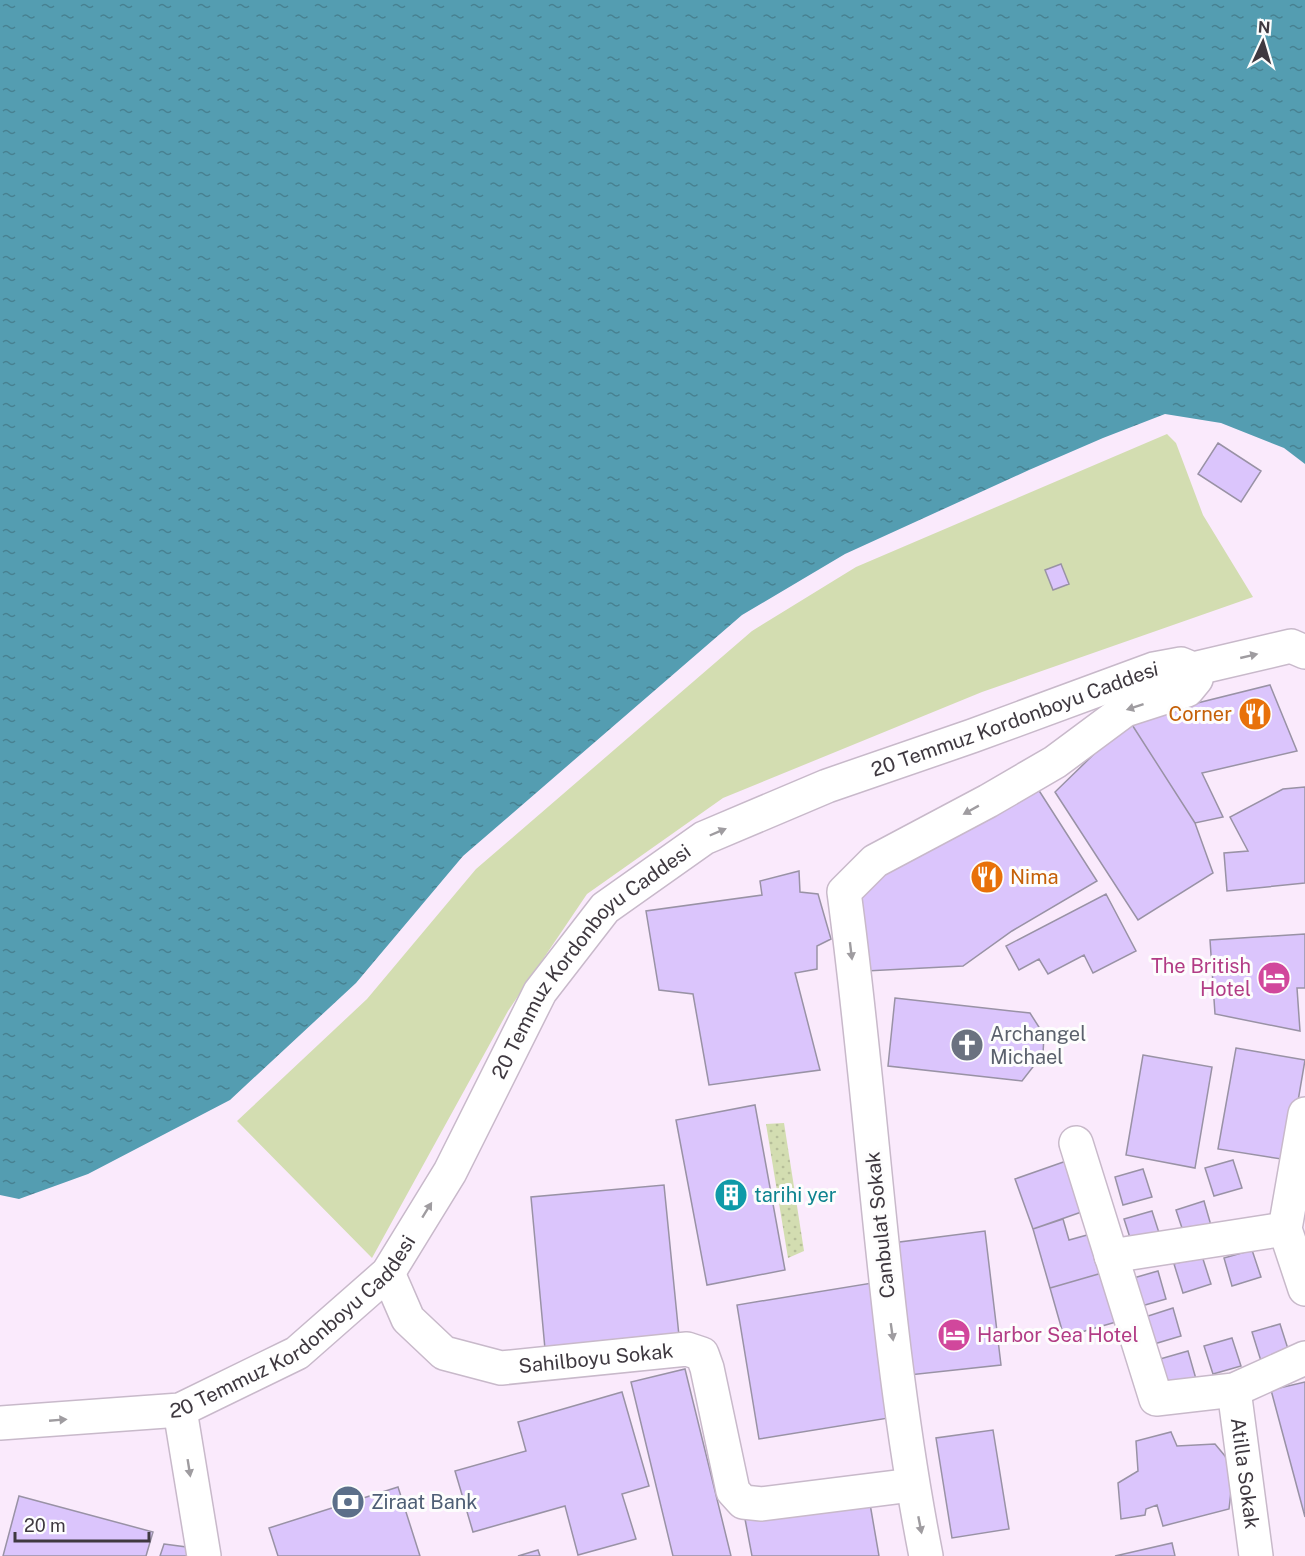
<svg xmlns="http://www.w3.org/2000/svg" width="1305" height="1556" font-family="'Public Sans',sans-serif">
  <style>
    .grass { fill: url(#grass-dots) }
    .park { fill: #d3ddb1 }
    .water { fill: url(#water-ripples) }
    .building { fill: #dbc5fc; stroke: #9992a5; stroke-width: 1.5 }
    .lines { fill: none; stroke-linecap: round; stroke-linejoin: round }
    .minor-casing { stroke: #c8b9ca; stroke-width: 36 }
    .minor { stroke: #fff; stroke-width: 33 }
    .oneway { fill: #9f9ca0 }
    .labels { text-anchor: middle; dominant-baseline: central; stroke-width: 6; stroke-linejoin: round; paint-order: stroke }
    .food-label { font-size: 20px; fill: #c56008; stroke: #fdfdfd; text-anchor: end }
    .street-label { font-size: 20px; fill: #3f3940; stroke: #fdfdfd }
    .hotel-label { font-size: 20px; fill: #b23c85; stroke: #fdfdfd; text-anchor: end }
    .worship-label { font-size: 20px; fill: #5b616d; stroke: #fdfdfd; text-anchor: start }
    .culture-label { font-size: 20px; fill: #0d838f; stroke: #fdfdfd; text-anchor: start }
    .service-label { font-size: 20px; fill: #4e5e75; stroke: #fdfdfd; text-anchor: start }
  </style>
  <defs>
    <pattern id="grass-dots" width="8" height="8" patternUnits="userSpaceOnUse" patternTransform="scale(1.5)"><rect width="8" height="8" fill="#d3ddb1"/><path d="M2 2h.1M6 6h.1" fill="none" stroke="#b6be99" stroke-width="1.8" stroke-linecap="round"/></pattern>
    <pattern id="water-ripples" width="26" height="14" patternUnits="userSpaceOnUse" patternTransform="scale(1.5)"><rect width="26" height="14" fill="#549db1"/><path d="M2 4q2-2 4 0t4 0M15 11q2-2 4 0t4 0" fill="none" stroke="#478191"/></pattern>
  </defs>
  <rect width="100%" height="100%" fill="#faeafc"/>
  <!-- grass -->
  <path class="grass" d="M784,1123L804,1251L788,1258L766,1124Z"/>
  <!-- park -->
  <path class="park" d="M1167,434L1176,443L1203,515L1253,597L982,692L723,798L587,894L508,1011L372,1258L237,1121L367,999L476,869L752,631L856,567Z"/>
  <!-- water -->
  <path class="water" d="M0,0H1305V464L1284,448L1221,423L1165,414L1103,438L1029,470L845,554L742,615L463,856L356,983L230,1100L88,1174L19,1199L0,1195Z"/>
  <!-- building -->
  <path class="building" d="M1218,443L1261,471L1241,502L1198,474Z
    M1061,564L1069,584L1053,590L1045,570Z
    M1270,685L1297,751L1202,773L1223,817L1195,823L1129,720Z
    M1129,720L1195,823L1213,873L1138,920L1055,792Z
    M1305,787V883L1227,891L1224,853L1248,851L1230,817L1283,789Z
    M1038,789L1097,881L1012,931L963,966L866,971L858,898L885,872Z
    M799,871L800,892L818,894L831,939L817,946V969L795,973L820,1070L709,1085L693,994L659,990L646,911L762,895L760,881Z
    M1106,894L1136,951L1093,973L1084,955L1048,974L1039,959L1019,970L1006,946Z
    M1305,934V988H1297L1300,1031L1215,1014L1210,940Z
    M895,998L1030,1013L1044,1035L1043,1054L1022,1081L888,1066Z
    M1236,1048L1305,1060L1288,1160L1218,1149Z
    M1143,1055L1212,1067L1195,1168L1126,1155Z
    M755,1105L785,1270L707,1285L676,1120Z
    M1072,1159L1090,1209L1033,1229L1015,1179Z
    M1233,1160L1242,1188L1214,1196L1205,1168Z
    M1143,1169L1152,1197L1123,1205L1115,1177Z
    M664,1185L679,1336L545,1349L531,1197Z
    M1204,1201L1212,1229L1185,1237L1176,1210Z
    M1152,1211L1161,1239L1133,1247L1124,1219Z
    M1063,1219L1069,1240L1098,1232L1109,1271L1050,1288L1033,1229Z
    M985,1231L1001,1365L909,1375L892,1243Z
    M1252,1250L1261,1277L1232,1286L1224,1258Z
    M1202,1256L1211,1284L1183,1293L1174,1264Z
    M1109,1271L1123,1320L1064,1337L1050,1288Z
    M1158,1271L1166,1299L1138,1307L1130,1279Z
    M872,1283L895,1417L759,1439L737,1305Z
    M1173,1308L1181,1336L1154,1344L1145,1317Z
    M1280,1324L1289,1352L1261,1361L1252,1332Z
    M1232,1338L1241,1366L1213,1374L1204,1346Z
    M1188,1351L1196,1379L1168,1387L1160,1359Z
    M685,1369L731,1556H673L631,1382Z
    M1305,1382V1517L1271,1390Z
    M622,1392L649,1486L622,1494L636,1539L578,1555L565,1506L473,1532L455,1471L526,1451L518,1422Z
    M993,1430L1009,1529L952,1538L936,1438Z
    M1171,1432L1177,1446L1215,1444L1225,1456L1233,1474L1229,1509L1163,1526L1157,1505L1146,1509L1145,1515L1121,1519L1118,1483L1138,1471L1136,1441Z
    M398,1487L420,1556H278L269,1528Z
    M19,1496L153,1532L146,1556H3Z
    M869,1498L879,1556H752L745,1519Z
    M1172,1543L1175,1556H1115Z
    M164,1544L194,1548L195,1556H160Z
    M538,1550L540,1556H518Z"/>
  <g class="lines">
    <defs>
      <g id="minor">
        <path d="M1305,1114L1285,1229L1305,1289"/>
        <path d="M1076,1143L1156,1399L1234,1390L1305,1358"/>
        <path d="M1111,1256L1285,1229"/>
        <path id="s1" d="M388,1273L408,1319L444,1353L501,1368L687,1349L702,1354L707,1368L733,1491L743,1502L762,1504L912,1485"/>
        <path id="s2" d="M1234,1390L1256,1556"/>
        <path d="M180,1410L204,1556"/>
        <path id="s3" d="M0,1423L180,1410L297,1353L388,1273L450,1172L540,992L605,908L704,838L827,786L972,736L1154,669L1181,664L1193,669L1291,646L1305,652"/>
        <path d="M926,1556C883,1337 874,1113 844,892L875,861L988,801L1055,762L1125,710L1187,690L1196,679L1193,669"/>
      </g>
    </defs>
    <!-- minor casing -->
    <use href="#minor" class="minor-casing"/>
    <!-- minor -->
    <use href="#minor" class="minor"/>
  </g>
  <!-- one-way arrows -->
  <defs><path id="oneway-solid" d="M-6-.8H1V-3.2L6.5 0L1 3.2V.8H-6Z" transform="scale(1.5)"/></defs>
  <g class="oneway">
    <use href="#oneway-solid" transform="translate(1249 656) rotate(-13)"/>
    <use href="#oneway-solid" transform="translate(1135 707) rotate(162)"/>
    <use href="#oneway-solid" transform="translate(971 810) rotate(151)"/>
    <use href="#oneway-solid" transform="translate(718 832) rotate(-23)"/>
    <use href="#oneway-solid" transform="translate(851 951) rotate(83)"/>
    <use href="#oneway-solid" transform="translate(427 1210) rotate(-58)"/>
    <use href="#oneway-solid" transform="translate(892 1332) rotate(82)"/>
    <use href="#oneway-solid" transform="translate(58 1420) rotate(-5)"/>
    <use href="#oneway-solid" transform="translate(189 1468) rotate(81)"/>
    <use href="#oneway-solid" transform="translate(920 1525) rotate(79)"/>
  </g>
  <!-- icons -->
  <defs>
    <symbol id="restaurant-disc" viewBox="-11 -11 22 22"><circle r="9.5" fill="#e8710a" stroke="#fdfdfd"/><path d="M-5-6h1v4h1v-4h1v4h1v-4h1v5L-1.5 .5V6h-2V.5L-5-1ZM5-6V6H3V1.5H1.5Q1.5-4 5-6Z" fill="#fff"/></symbol>
    <symbol id="hotel-disc" viewBox="-11 -11 22 22"><circle r="9.5" fill="#d1479c" stroke="#fdfdfd"/><path d="M-6-4.5h1.5V1H6V5H4.5V3h-9V5H-6ZM-4 0a1.8 1.8 0 1 1 3.6 0ZM.5 0V-2.5h3Q6-2.5 6 0Z" fill="#fff"/></symbol>
    <symbol id="church-disc" viewBox="-11 -11 22 22"><circle r="9.5" fill="#6b7280" stroke="#fdfdfd"/><path d="M-1.2-6h2.4v3.5h3.3v2.4h-3.3V6h-2.4V-.1h-3.3v-2.4h3.3Z" fill="#fff"/></symbol>
    <symbol id="building-disc" viewBox="-11 -11 22 22"><circle r="9.5" fill="#0f9aa8" stroke="#fdfdfd"/><path d="M-4-6H4V6H1V3H-1V6H-4ZM-2.5-4.3h1.7v1.8h-1.7ZM.8-4.3h1.7v1.8H.8ZM-2.5-1h1.7V.8h-1.7ZM.8-1h1.7V.8H.8Z" fill="#fff"/></symbol>
    <symbol id="bank-disc" viewBox="-11 -11 22 22"><circle r="9.5" fill="#5c6f8a" stroke="#fdfdfd"/><path d="M-6-4H6V4H-6ZM0-2.3a2.3 2.3 0 1 0 0 4.6a2.3 2.3 0 1 0 0-4.6Z" fill="#fff"/></symbol>
  </defs>
  <g fill-rule="evenodd">
    <use href="#restaurant-disc" x="1236" y="695" width="38" height="38"/>
    <use href="#restaurant-disc" x="968" y="858" width="38" height="38"/>
    <use href="#hotel-disc" x="1255" y="959" width="38" height="38"/>
    <use href="#church-disc" x="948" y="1026" width="38" height="38"/>
    <use href="#building-disc" x="712" y="1176" width="38" height="38"/>
    <use href="#hotel-disc" x="935" y="1316" width="38" height="38"/>
    <use href="#bank-disc" x="329" y="1483" width="38" height="38"/>
  </g>
  <g class="labels">
    <!-- food labels -->
    <g class="food-label">
      <text x="1232" y="714">Corner</text>
      <text x="1010" y="877" text-anchor="start">Nima</text>
    </g>
    <!-- street labels -->
    <g class="street-label">
      <text stroke="none"><textPath href="#s3" startOffset="1312">20 Temmuz Kordonboyu Caddesi</textPath></text>
      <text stroke="none"><textPath href="#s3" startOffset="808">20 Temmuz Kordonboyu Caddesi</textPath></text>
      <text transform="translate(880 1225) rotate(-96)">Canbulat Sokak</text>
      <text stroke="none"><textPath href="#s3" startOffset="322">20 Temmuz Kordonboyu Caddesi</textPath></text>
      <text stroke="none"><textPath href="#s1" startOffset="254">Sahilboyu Sokak</textPath></text>
      <text stroke="none"><textPath href="#s2" startOffset="84">Atilla Sokak</textPath></text>
    </g>
    <!-- hotel labels -->
    <g class="hotel-label">
      <text x="1251" y="966">The British<tspan x="1251" dy="23">Hotel</tspan></text>
      <text x="977" y="1335" text-anchor="start">Harbor Sea Hotel</text>
    </g>
    <!-- worship labels -->
    <g class="worship-label">
      <text x="990" y="1034">Archangel<tspan x="990" dy="23">Michael</tspan></text>
    </g>
    <!-- culture labels -->
    <g class="culture-label">
      <text x="754" y="1195">tarihi yer</text>
    </g>
    <!-- service labels -->
    <g class="service-label">
      <text x="371" y="1502">Ziraat Bank</text>
    </g>
  </g>
  <!-- north arrow -->
  <g transform="translate(1263 42) rotate(4)" stroke="#fdfdfd" stroke-width="4.5" paint-order="stroke">
  <path d="M0-4.5L10 22L0 15L-10 22Z" fill="#3f3940"/>
  <text y="-9" font-size="16" font-weight="bold" text-anchor="middle" fill="#3f3940">N</text>
  </g>
  <!-- scale -->
  <path d="M15 1532v9h134v-9" fill="none" stroke="#3f3940" stroke-width="3"/>
  <text x="24" y="1532" font-size="18" fill="#3f3940" stroke="#fdfdfd" stroke-width="4.5" paint-order="stroke">20 m</text>
</svg>
